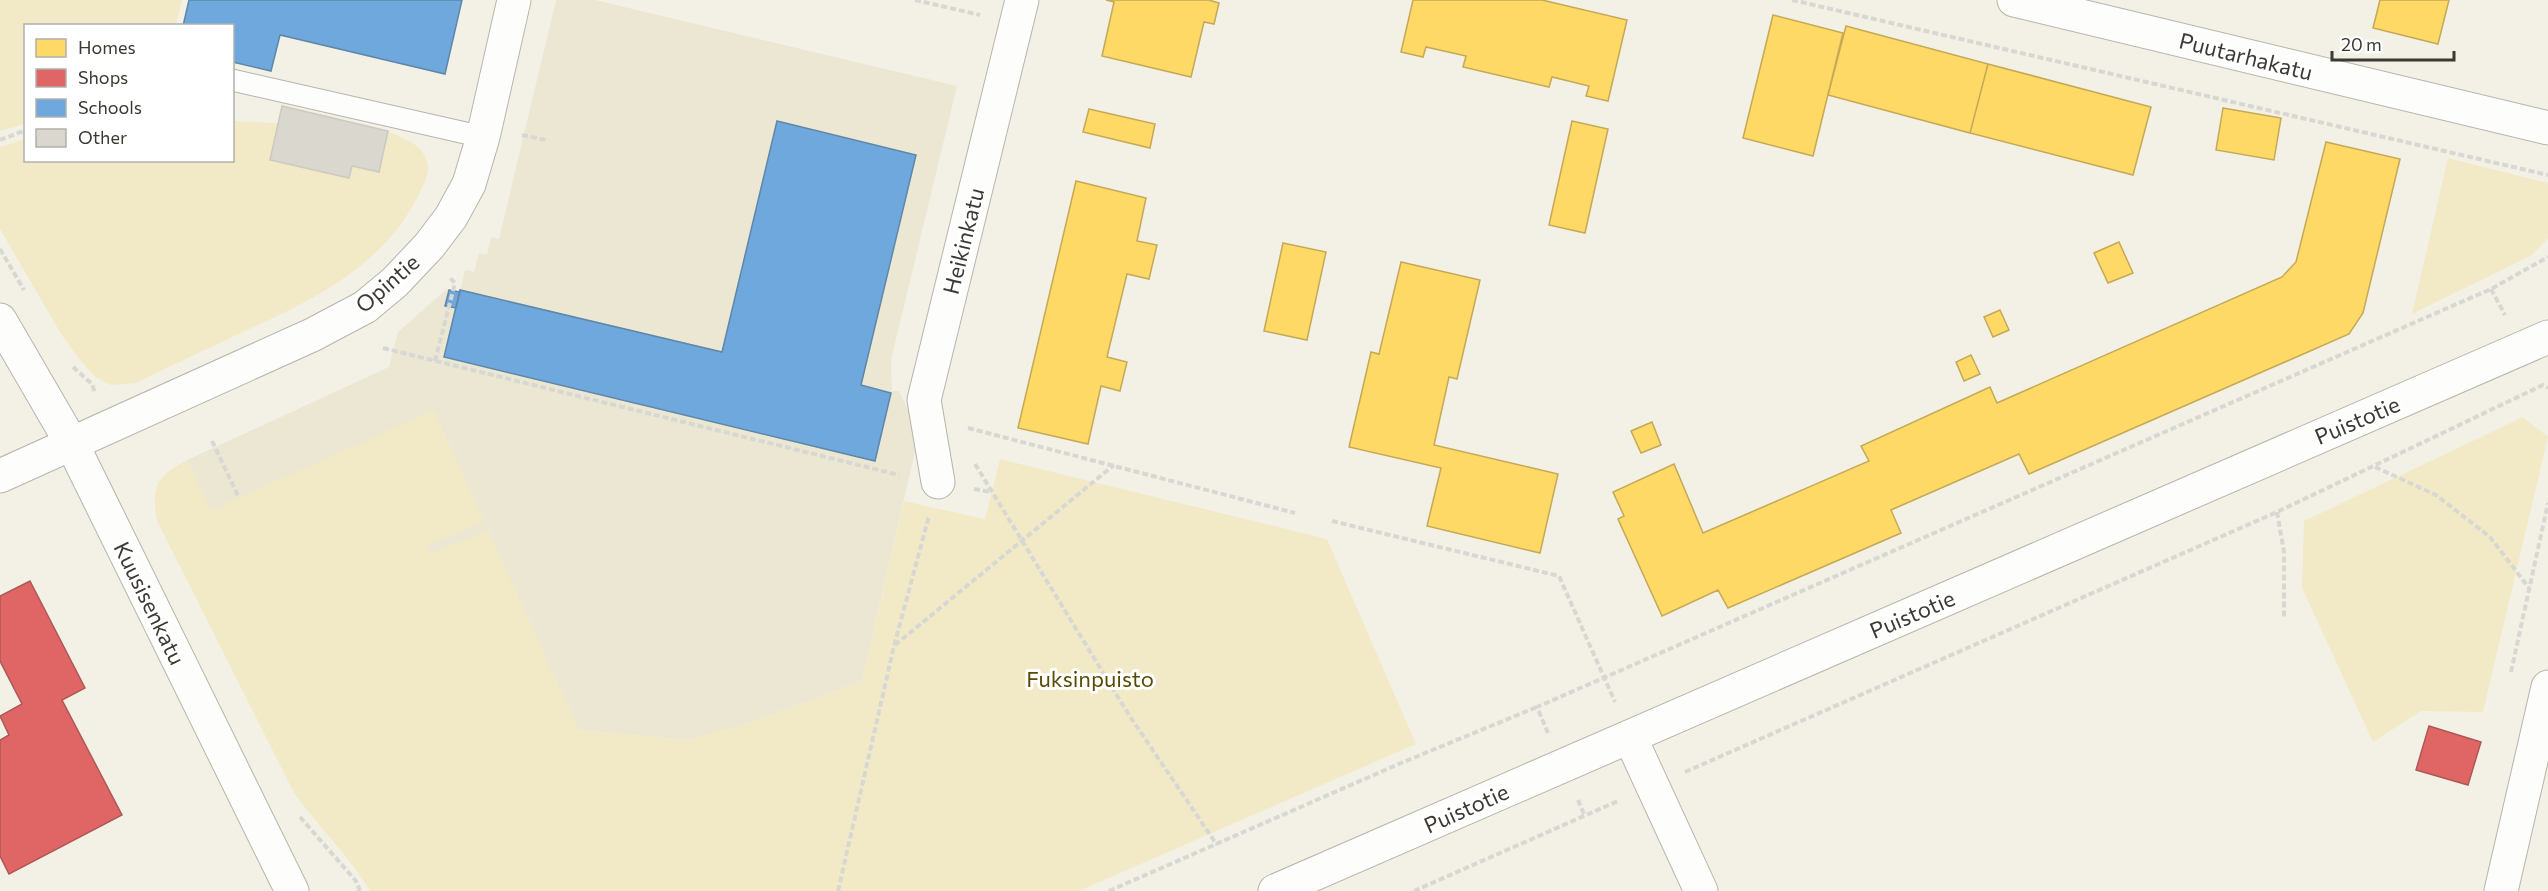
<svg xmlns="http://www.w3.org/2000/svg" width="2548" height="891" font-family="Commissioner,sans-serif">
  <style>
    .built { fill: #ebe7d3 }
    .green { fill: #f2eac7 }
    .homes { fill: #ffd966; stroke: #c4a956; stroke-width: 1.5 }
    .shops { fill: #e06666; stroke: #ae5856; stroke-width: 1.5 }
    .schools { fill: #6fa8dc; stroke: #5f87a9; stroke-width: 1.5 }
    .building { fill: #d9d7ce; stroke: #cbc9c1; stroke-width: 1.5 }
    .lines { fill: none; stroke-linecap: round; stroke-linejoin: round }
    .lane-casing { stroke: #b6b4ac; stroke-width: 23 }
    .street-casing { stroke: #b6b4ac; stroke-width: 35 }
    .secondary-casing { stroke: #b6b4ac; stroke-width: 35 }
    .path { stroke: #d7d7d3; stroke-width: 4; stroke-dasharray: 6 3; stroke-linecap: butt }
    .lane { stroke: #fdfdfb; stroke-width: 21 }
    .street { stroke: #fdfdfb; stroke-width: 33 }
    .secondary { stroke: #fdfdfb; stroke-width: 33 }
    .labels { text-anchor: middle; dominant-baseline: central; stroke-width: 6; stroke-linejoin: round; paint-order: stroke }
    .street-label { font-size: 22px; fill: #3b3932; stroke: #fff }
    .park-label { font-size: 22px; fill: #584b03; stroke: #fff }
  </style>
  <rect width="100%" height="100%" fill="#f3f1e6"/>
  <!-- built -->
  <path class="built" d="M556,0H595L957,86L891,360L892,391H899L919,434L862,681L747,724L686,740L579,730L362,846L187,460L389,367L398,332L447,289L460,292L465,270L474,272L479,253L487,255L491,237L499,239Z"/>
  <!-- green -->
  <path class="green" d="M0,0H182L176,25L26,26L25,124L0,131Z
    M233,121L278,123L270,160L349,178L352,166L379,172L388,131C397,136 413,141 420,149C435,166 426,181 417,198C381,268 311,301 243,332C207,349 171,366 136,383L111,385L95,377L79,359L61,334L0,229V147L25,139L26,160H232Z
    M2448,158L2548,183V238L2532,255L2412,314Z
    M434,410L484,521L428,546L431,554L488,530L579,730L686,740L747,724L862,681L904,501L985,519L1000,459L1327,539L1416,744L1079,891H370C349,856 318,826 294,793L157,521C151,486 156,477 187,460L211,510Z
    M2523,417L2548,437L2483,712L2421,711L2373,742L2302,588L2304,521Z"/>
  <!-- homes -->
  <path class="homes" d="M1106,0H1209L1219,3L1214,24L1204,22L1191,77L1102,56L1114,2Z
    M1413,0H1542L1627,20L1608,101L1586,96L1589,86L1552,77L1549,87L1463,67L1466,56L1426,47L1423,57L1401,52Z
    M2380,0H2449L2438,44L2373,28Z
    M1773,15L1843,33L1813,156L1743,138Z
    M1846,26L1988,64L1970,133L1828,95Z
    M1988,64L2151,107L2133,175L1970,133Z
    M2223,108L2281,118L2274,160L2216,150Z
    M1089,109L1155,124L1150,148L1083,132Z
    M1572,121L1608,129L1585,233L1549,225Z
    M2326,142L2400,159L2363,313L2349,334L2029,474L2019,454L1891,510L1901,533L1728,608L1718,590L1662,616L1618,519L1624,516L1613,492L1674,464L1703,533L1869,461L1861,446L1990,387L1997,403L2282,277L2296,262Z
    M1076,181L1146,198L1137,241L1157,245L1149,279L1127,274L1107,357L1127,362L1120,391L1101,386L1088,444L1018,428Z
    M2119,242L2133,273L2108,283L2094,253Z
    M1283,243L1326,252L1307,340L1264,331Z
    M1401,262L1480,280L1457,379L1449,377L1434,445L1558,474L1540,553L1427,526L1441,468L1349,447L1371,352L1379,354Z
    M2000,310L2009,330L1993,337L1984,317Z
    M1971,355L1980,374L1964,381L1956,362Z
    M1652,422L1661,445L1641,453L1631,431Z"/>
  <!-- shops -->
  <path class="shops" d="M30,581L85,688L62,700L122,815L9,874L0,856V740L9,735L0,716L22,704L0,661V596Z
    M2429,726L2481,742L2468,785L2416,770Z"/>
  <!-- schools -->
  <path class="schools" d="M189,0H462L445,74L280,35L271,71L232,62V26H183Z
    M777,121L916,155L861,385L891,393L875,461L444,357L460,290L722,352Z
    M449,290L460,292L456,308L445,306Z"/>
  <!-- building -->
  <path class="building" d="M282,106L388,131L379,172L352,166L349,178L270,160Z"/>
  <g class="lines">
    <defs>
      <path id="lane" d="M232,80L483,137"/>
      <path id="street" d="M2014,0L2548,128
        M0,476L312,335L365,307L395,282L429,246L451,217L469,184L483,137L514,0
        M938,482L924,400L1022,0
        M1630,737L1701,891"/>
      <path id="secondary" d="M0,320L72,444L292,891
        M1275,891L2548,337
        M2501,891L2548,687"/>
    </defs>
    <!-- lane casing -->
    <use href="#lane" class="lane-casing"/>
    <!-- street casing -->
    <use href="#street" class="street-casing"/>
    <!-- secondary casing -->
    <use href="#secondary" class="secondary-casing"/>
    <!-- path -->
    <path class="path" d="M915,0L980,15
      M1792,0L2548,175
      M522,135L546,140
      M0,140L26,130
      M0,249L24,290
      M2491,289L2505,315
      M383,348L899,475
      M435,361L455,283L450,278
      M73,367L92,384L95,393
      M968,428L1295,513
      M212,441L239,498
      M975,464L1129,715L1217,845
      M2375,467L2436,495L2490,537L2529,588
      M974,489L991,492
      M2277,512L2284,552V619
      M1332,521L1559,576L1615,702
      M895,645L1114,465
      M2511,672L2548,503
      M1548,733L1537,707L2491,289L2548,257
      M1685,772L2277,512L2543,385L2548,388
      M1578,800L1584,814
      M300,817L356,881L360,891
      M838,891L894,646L929,516
      M1109,891L1401,763L1537,707
      M1414,891L1618,801"/>
    <!-- lane -->
    <use href="#lane" class="lane"/>
    <!-- street -->
    <use href="#street" class="street"/>
    <!-- secondary -->
    <use href="#secondary" class="secondary"/>
  </g>
  <g class="labels">
    <!-- street labels -->
    <g class="street-label">
      <text transform="translate(2246 56) rotate(14)">Puutarhakatu</text>
      <text transform="translate(963 241) rotate(-76)">Heikinkatu</text>
      <text transform="translate(387 283) rotate(-41)">Opintie</text>
      <text transform="translate(2357 420) rotate(-23)">Puistotie</text>
      <text transform="translate(150 603) rotate(64)">Kuusisenkatu</text>
      <text transform="translate(1912 614) rotate(-23)">Puistotie</text>
      <text transform="translate(1466 808) rotate(-24)">Puistotie</text>
    </g>
    <!-- park labels -->
    <g class="park-label">
      <text x="1090" y="678">Fuksinpuisto</text>
    </g>
  </g>
  <!-- legend -->
  <rect x="24" y="24" width="210" height="138" fill="#ffffff" stroke="#b1b0ad" stroke-width="1.5"/>
  <rect x="36" y="39" width="30" height="18" fill="#ffd966" stroke="#b1b0ad" stroke-width="1.5"/>
  <text x="78" y="54" font-size="18" fill="#3b3932">Homes</text>
  <rect x="36" y="69" width="30" height="18" fill="#e06666" stroke="#b1b0ad" stroke-width="1.5"/>
  <text x="78" y="84" font-size="18" fill="#3b3932">Shops</text>
  <rect x="36" y="99" width="30" height="18" fill="#6fa8dc" stroke="#b1b0ad" stroke-width="1.5"/>
  <text x="78" y="114" font-size="18" fill="#3b3932">Schools</text>
  <rect x="36" y="129" width="30" height="18" fill="#d9d7ce" stroke="#b1b0ad" stroke-width="1.5"/>
  <text x="78" y="144" font-size="18" fill="#3b3932">Other</text>
  <!-- scale -->
  <path d="M2332 51v9h122v-9" fill="none" stroke="#3b3932" stroke-width="3"/>
  <text x="2341" y="51" font-size="18" fill="#3b3932" stroke="#ffffff" stroke-width="4.5" paint-order="stroke">20 m</text>
</svg>
